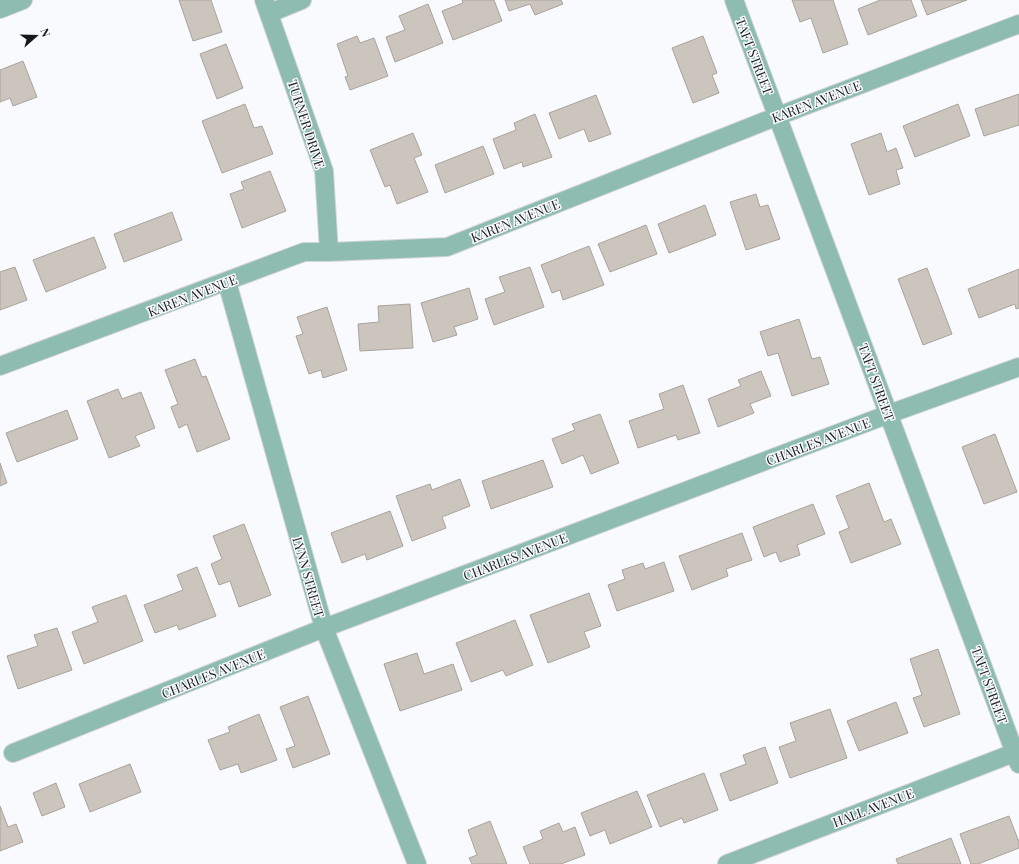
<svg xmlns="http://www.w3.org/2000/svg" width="1019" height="864" font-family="'Playfair Display',serif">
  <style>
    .building { fill: #cbc5bd; stroke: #a9a39c }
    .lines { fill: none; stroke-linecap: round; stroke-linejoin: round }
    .street-casing { stroke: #d5d6da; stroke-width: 20 }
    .street { stroke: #8ebdb0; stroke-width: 18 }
    .labels { text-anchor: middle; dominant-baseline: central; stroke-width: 3; stroke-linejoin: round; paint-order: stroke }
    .street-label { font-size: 13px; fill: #16181b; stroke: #f9fafe }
  </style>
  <rect width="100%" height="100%" fill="#f9fafe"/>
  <!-- building -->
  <path class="building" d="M179,0H211L222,32L193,41Z
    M462,0H494L502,21L453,40L442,11L463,3Z
    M505,0H561L563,4L535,15L530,4L509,11Z
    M792,0H833L848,44L823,53L811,18L800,22Z
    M880,0H911L917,16L868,35L858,9Z
    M921,0H967L927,15Z
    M428,4L443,43L395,62L386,37L405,30L399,16Z
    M357,36L360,43L374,38L388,76L350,90L345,77L348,76L337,44Z
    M703,36L717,73L712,75L719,93L693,103L672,48Z
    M226,44L243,88L217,99L200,54Z
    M23,61L37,97L13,106L10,98L0,102V70Z
    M1019,94V125L984,136L975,109Z
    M596,95L611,134L589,142L584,129L559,139L549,113Z
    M245,104L254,128L262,126L273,154L222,173L202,121Z
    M958,104L970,136L915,157L903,126Z
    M535,114L552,157L523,167L522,162L504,169L493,139L516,130L514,123Z
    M413,133L422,155L414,158L428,192L397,204L390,185L385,187L370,150Z
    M881,133L887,152L896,148L903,168L896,170L900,184L869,195L851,144Z
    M483,146L494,174L445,193L435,165Z
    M270,171L286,211L242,228L230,194L244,189L241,182Z
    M756,194L760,207L768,205L780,239L746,250L730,202Z
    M705,205L716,235L669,253L658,224Z
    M172,212L182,240L124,262L114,234Z
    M646,225L657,254L610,272L598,244Z
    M94,237L106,268L46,292L33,260Z
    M589,246L604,285L563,300L560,290L552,293L541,265Z
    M15,267L27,300L0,310V272Z
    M530,267L544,307L494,325L485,299L505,292L499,277Z
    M927,268L952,334L923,345L898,279Z
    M1019,269V308L1016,309L1015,304L979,318L968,289Z
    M469,288L478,319L454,327L457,335L433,342L421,303Z
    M410,304L413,348L360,351L358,324L379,322L378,306Z
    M327,307L347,370L323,378L321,370L309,374L296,336L303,334L297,317Z
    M799,319L812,359L820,357L829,384L792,396L778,353L768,356L760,332Z
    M195,359L202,377L206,376L230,439L197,452L187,424L179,428L171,407L178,404L165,370Z
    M761,371L771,396L750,404L754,413L718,427L708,399L741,386L738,380Z
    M683,385L700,433L678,440L676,435L638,448L629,421L664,409L659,394Z
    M118,389L122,399L141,392L155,428L135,436L140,446L109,458L87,401Z
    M67,410L78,439L17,462L6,433Z
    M600,414L619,463L591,474L583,455L562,464L552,439L575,430L572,424Z
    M995,434L1017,492L984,504L962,447Z
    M543,460L553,487L491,509L482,481Z
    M0,463L7,483L0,486Z
    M460,479L470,506L442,517L446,528L412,541L396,496L430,484L432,490Z
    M869,483L884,522L891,519L901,544L851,563L839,532L849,528L836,496Z
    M813,504L825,534L797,545L800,555L780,562L776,552L764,557L753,527Z
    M390,511L403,546L367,560L365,554L342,563L331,533Z
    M244,524L271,595L239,607L230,581L219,585L211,564L222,559L213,536Z
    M742,533L752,560L726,569L728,576L692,590L679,556Z
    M664,562L674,591L617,611L608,585L625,579L622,570L643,563L645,569Z
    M197,567L216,616L179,630L177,625L155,633L144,605L183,590L177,575Z
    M589,593L601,626L584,632L590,647L548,663L530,615Z
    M126,595L143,641L84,664L72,632L98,622L92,607Z
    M515,620L533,665L506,676L503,670L471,682L456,643Z
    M57,628L72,670L18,689L7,656L38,646L34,635Z
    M938,649L960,714L924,727L913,698L922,695L910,659Z
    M417,653L424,674L453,664L462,690L400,711L384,664Z
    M308,696L330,754L293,768L286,749L295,746L280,707Z
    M896,702L908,733L859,751L847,721Z
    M830,709L847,758L790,778L779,747L796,741L790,723Z
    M259,714L277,760L241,773L238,764L220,770L208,740L230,732L228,727Z
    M765,747L778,783L730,801L720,774L746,764L743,755Z
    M130,764L141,792L90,812L79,784Z
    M704,773L718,810L684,823L682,818L660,827L647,795Z
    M56,783L65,807L42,816L33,793Z
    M637,791L652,827L610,844L605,830L590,836L581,813Z
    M0,806L8,827L16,824L23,842L0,851Z
    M1009,816L1019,842V848L978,864H971L960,834Z
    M490,821L507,864H472L469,858L477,855L468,830Z
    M559,823L563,832L575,827L585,855L561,864H530L523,847L543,839L540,831Z
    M951,838L961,864H898L896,859Z"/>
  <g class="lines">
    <defs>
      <path id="street" d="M264,0L324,171L329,252
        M734,0L1019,764
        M0,9L23,0
        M270,13L302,0
        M227,282L324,628L417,864
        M0,366L304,252H329L447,247L778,116L1019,24
        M13,753L324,628L889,414L1019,367
        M727,864L1019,751"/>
    </defs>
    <!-- street casing -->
    <use href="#street" class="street-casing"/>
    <!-- street -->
    <use href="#street" class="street"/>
  </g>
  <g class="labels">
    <!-- street labels -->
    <g class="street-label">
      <text transform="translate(755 56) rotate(69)">TAFT STREET</text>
      <text transform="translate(816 101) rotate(-21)">KAREN AVENUE</text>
      <text transform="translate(307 124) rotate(72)">TURNER DRIVE</text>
      <text transform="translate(515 220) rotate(-22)">KAREN AVENUE</text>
      <text transform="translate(192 295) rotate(-21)">KAREN AVENUE</text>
      <text transform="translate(877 382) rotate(70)">TAFT STREET</text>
      <text transform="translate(818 441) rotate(-21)">CHARLES AVENUE</text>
      <text transform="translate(515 556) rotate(-21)">CHARLES AVENUE</text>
      <text transform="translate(309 577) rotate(74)">LYNN STREET</text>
      <text transform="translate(213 673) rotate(-22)">CHARLES AVENUE</text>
      <text transform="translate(990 685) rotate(70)">TAFT STREET</text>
      <text transform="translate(873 807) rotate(-21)">HALL AVENUE</text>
    </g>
  </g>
  <!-- north arrow -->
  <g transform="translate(36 36) rotate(70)" stroke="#f9fafe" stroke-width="3" paint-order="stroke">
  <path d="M0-3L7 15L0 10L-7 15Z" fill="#16181b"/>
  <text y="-6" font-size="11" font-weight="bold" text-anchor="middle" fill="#16181b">N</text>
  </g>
</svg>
